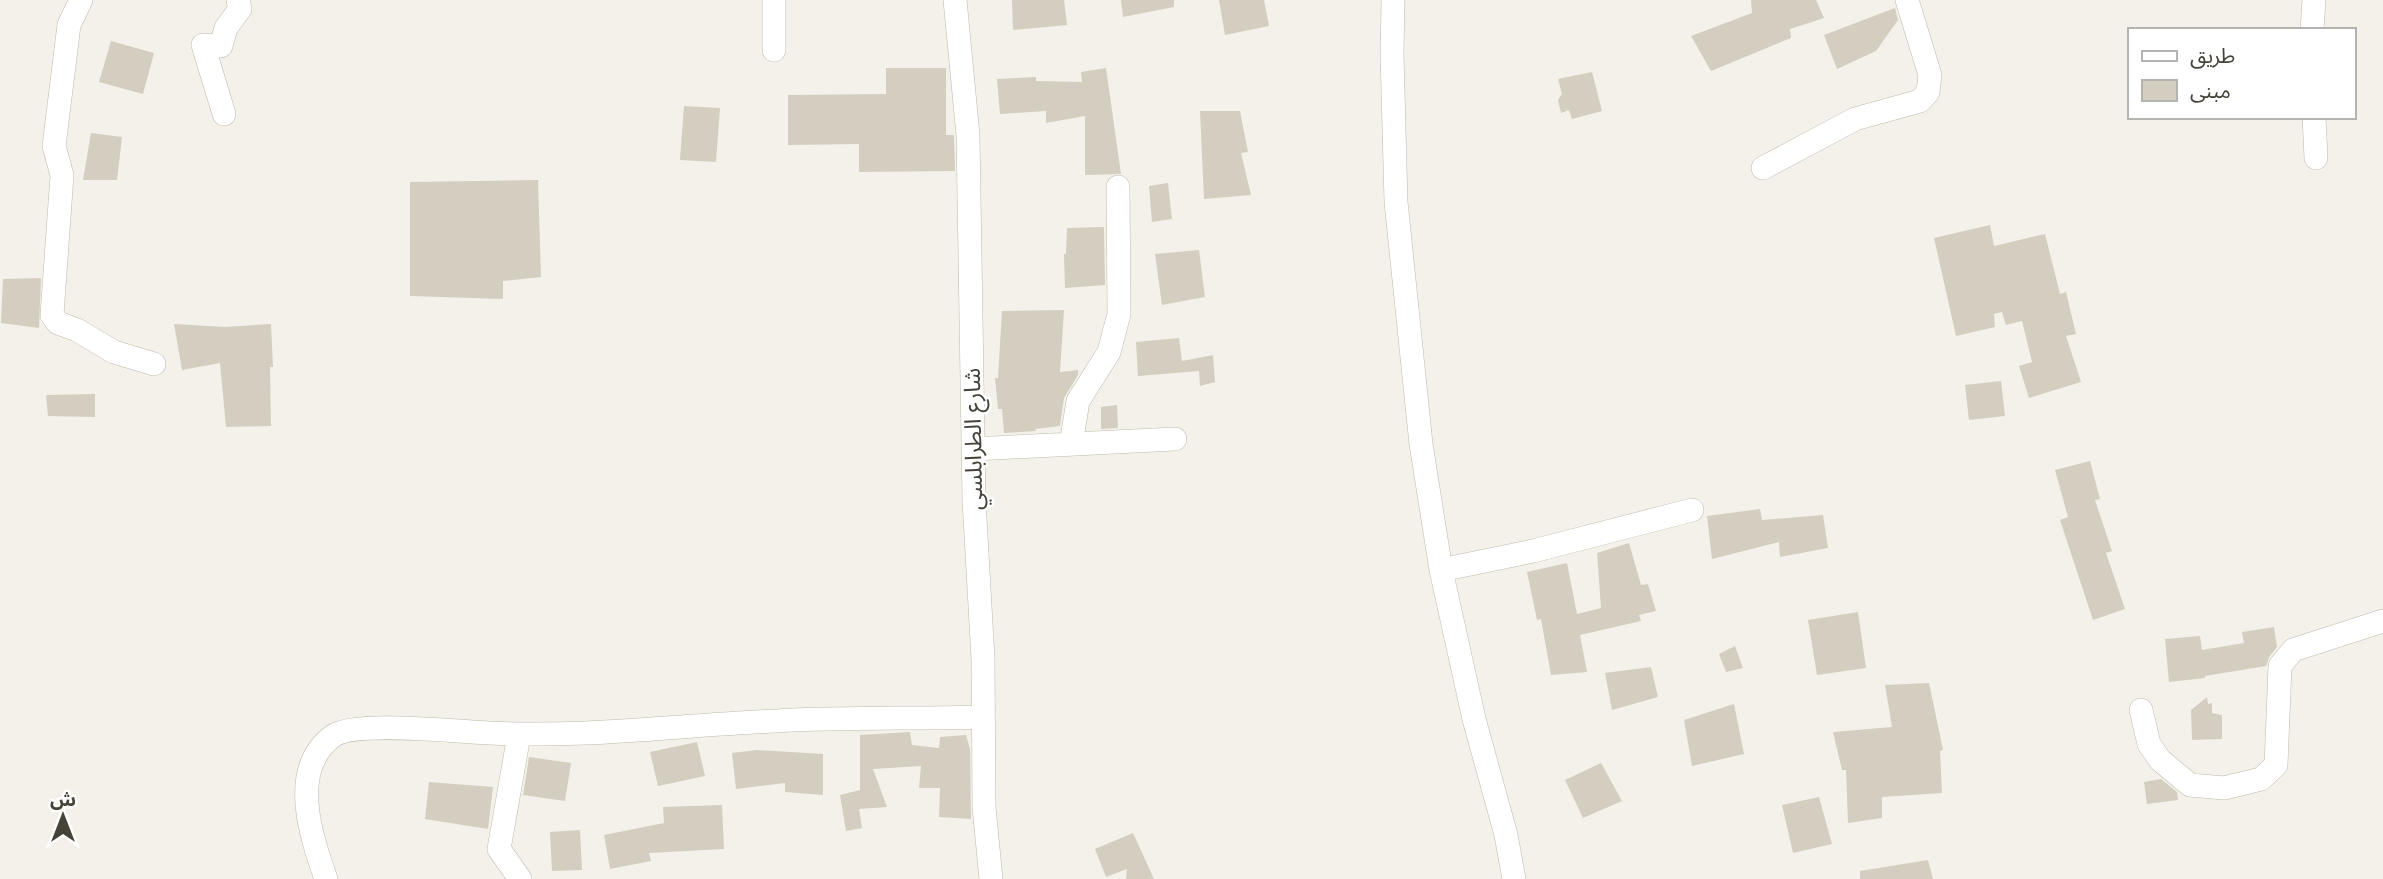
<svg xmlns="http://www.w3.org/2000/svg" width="2383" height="879" font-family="'Varela Round','Noto Sans Arabic',sans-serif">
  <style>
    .building { fill: #d3cebf }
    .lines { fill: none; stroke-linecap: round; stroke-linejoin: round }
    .minor-casing { stroke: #bdbaac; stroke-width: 24 }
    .minor { stroke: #fff; stroke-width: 23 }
    .labels { text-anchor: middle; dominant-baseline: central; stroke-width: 5; stroke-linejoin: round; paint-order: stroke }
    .street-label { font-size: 23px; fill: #454238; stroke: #fff }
  </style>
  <rect width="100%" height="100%" fill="#f3f1e9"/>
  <!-- building -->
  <path class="building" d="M1012,0H1064L1067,25L1013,30Z
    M1121,0H1174V7L1123,17Z
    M1219,0H1264L1269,26L1225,35Z
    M1751,0H1816L1824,18L1790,29L1791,38L1711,71L1691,36L1752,13Z
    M1895,8L1898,20L1876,51L1837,69L1824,35Z
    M111,41L154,53L143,94L99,82Z
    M886,68H946V135H954L955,171L859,172V144L788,145V95L886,94Z
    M1106,68L1121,174L1085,175V116L1046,123V111L1000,114L997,79L1036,77V81L1082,82L1081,72Z
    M1592,72L1602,111L1572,119L1569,110L1561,113L1558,100L1562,94L1558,79Z
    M684,106L720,108L716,162L680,160Z
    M1200,111H1240L1248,152L1241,153L1251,195L1204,199Z
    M91,133L122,137L117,180H83Z
    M538,180L541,277L503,281V299L410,296V182Z
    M1168,183L1172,219L1152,222L1149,186Z
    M1990,225L1994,246L2045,234L2060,294L2066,292L2076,334L2066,336L2081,382L2029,398L2019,366L2032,362L2022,321L2006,325L2002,312L1994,314L1995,327L1956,336L1934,238Z
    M1104,227L1105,285L1065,288L1064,254H1066L1067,228Z
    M1199,250L1205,297L1162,305L1155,254Z
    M41,278L39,328L1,323L3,279Z
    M1064,310L1060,372L1078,370V375L1064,398L1060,426L1035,429L1036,431L1004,433L1002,409H998L995,378H998L1002,311Z
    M174,324L225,327L271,324L273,367H270L271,426L226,427L220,363L182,370Z
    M1179,338L1182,361L1213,355L1215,382L1200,386L1199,371L1138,376L1136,342Z
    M2001,381L2005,416L1969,420L1965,385Z
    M95,394V417L48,416L46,395Z
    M1117,405L1118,428L1101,429V407Z
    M2090,461L2100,499L2095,500L2112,551L2106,553L2125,609L2093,620L2060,520L2068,517L2055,470Z
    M1760,509L1762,520L1823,515L1828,548L1780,557L1779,542L1712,559L1707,516Z
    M1629,543L1641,585L1648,584L1656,611L1639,615L1641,621L1580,635L1587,672L1551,675L1541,619L1537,620L1527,572L1567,563L1577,614L1601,608L1597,553Z
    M1858,612L1866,668L1817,675L1808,620Z
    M2274,627L2277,647L2269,657L2266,666L2205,676V678L2169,682L2165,639L2200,636L2202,650L2244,643L2242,632Z
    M1735,646L1743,668L1726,672L1719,654Z
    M1651,667L1658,697L1612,710L1605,673Z
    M1929,683L1943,750L1940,751L1942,793L1882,797V818L1848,823L1846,770H1842L1833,732L1892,727L1885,685Z
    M2207,697L2208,704L2212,703V713L2222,715V739L2192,740L2191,710Z
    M1734,704L1744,754L1692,766L1684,720Z
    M910,732L912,745L939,748L940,737L966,735L970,749L971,819L939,817L940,788H919L921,766L873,769L887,807L859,809L862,828L846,831L840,795L860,790V735Z
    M697,742L705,776L658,786L650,752Z
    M757,750L823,754V795L785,792V783L736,789L732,753Z
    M529,757L571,763L565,801L523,795Z
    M1601,763L1622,801L1583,818L1565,780Z
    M2161,779L2177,792L2178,800L2147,804L2144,782Z
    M429,782L493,787L488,829L425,819Z
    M1819,797L1832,844L1793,853L1782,805Z
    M722,805L724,849L649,853L651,861L610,869L604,835L664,823L663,807Z
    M580,830L582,870L552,871L550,832Z
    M1133,833L1154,879H1126L1127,869L1106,877L1095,849Z
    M1928,860L1933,879H1860V871Z"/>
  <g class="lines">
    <defs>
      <path id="minor" d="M81,0L69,25L54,146L62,175L52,315L58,323L77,330L114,352L154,364
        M955,0L968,135L974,500L983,659L984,807L991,879
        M1393,0L1392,54L1396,202L1421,444L1441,570L1474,719L1506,835L1514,879
        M2312,30L2314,0
        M774,50V0
        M224,114L203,45L221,46L226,28L240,9L238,0
        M2314,117L2316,158
        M1763,168L1855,119L1920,101L1928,92L1930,75L1907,0
        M1071,444L1078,401L1109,352L1119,314L1118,187
        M973,449L1175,439
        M1441,570L1533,551L1692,510
        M2141,710L2149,744L2160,760L2190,785L2224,788L2261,779L2276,765L2280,666L2293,650L2383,621
        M519,735L499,849L520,879
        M326,879C311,836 288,769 333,736C354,720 459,732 490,733C586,738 681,725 776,721C845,717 915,719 983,717"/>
    </defs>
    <!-- minor casing -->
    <use href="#minor" class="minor-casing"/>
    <!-- minor -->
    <use href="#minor" class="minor"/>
  </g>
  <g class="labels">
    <!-- street labels -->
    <g class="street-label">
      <text transform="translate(974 439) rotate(-91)">شارع الطرابلسي</text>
    </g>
  </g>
  <!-- legend -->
  <rect x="2128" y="28" width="228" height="91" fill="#ffffff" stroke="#b5b3af" stroke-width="2"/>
  <rect x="2142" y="51" width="35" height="10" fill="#ffffff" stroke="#b5b3af" stroke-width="2"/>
  <text x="2190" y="63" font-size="21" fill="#454238">طريق</text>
  <rect x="2142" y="80" width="35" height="21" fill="#d3cebf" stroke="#b5b3af" stroke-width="2"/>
  <text x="2190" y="98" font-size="21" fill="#454238">مبنى</text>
  <!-- north arrow -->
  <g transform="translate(63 816)" stroke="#ffffff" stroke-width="5" paint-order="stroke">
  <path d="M0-5L12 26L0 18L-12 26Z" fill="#454238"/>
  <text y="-10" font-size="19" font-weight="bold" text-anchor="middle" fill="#454238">ش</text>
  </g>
</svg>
